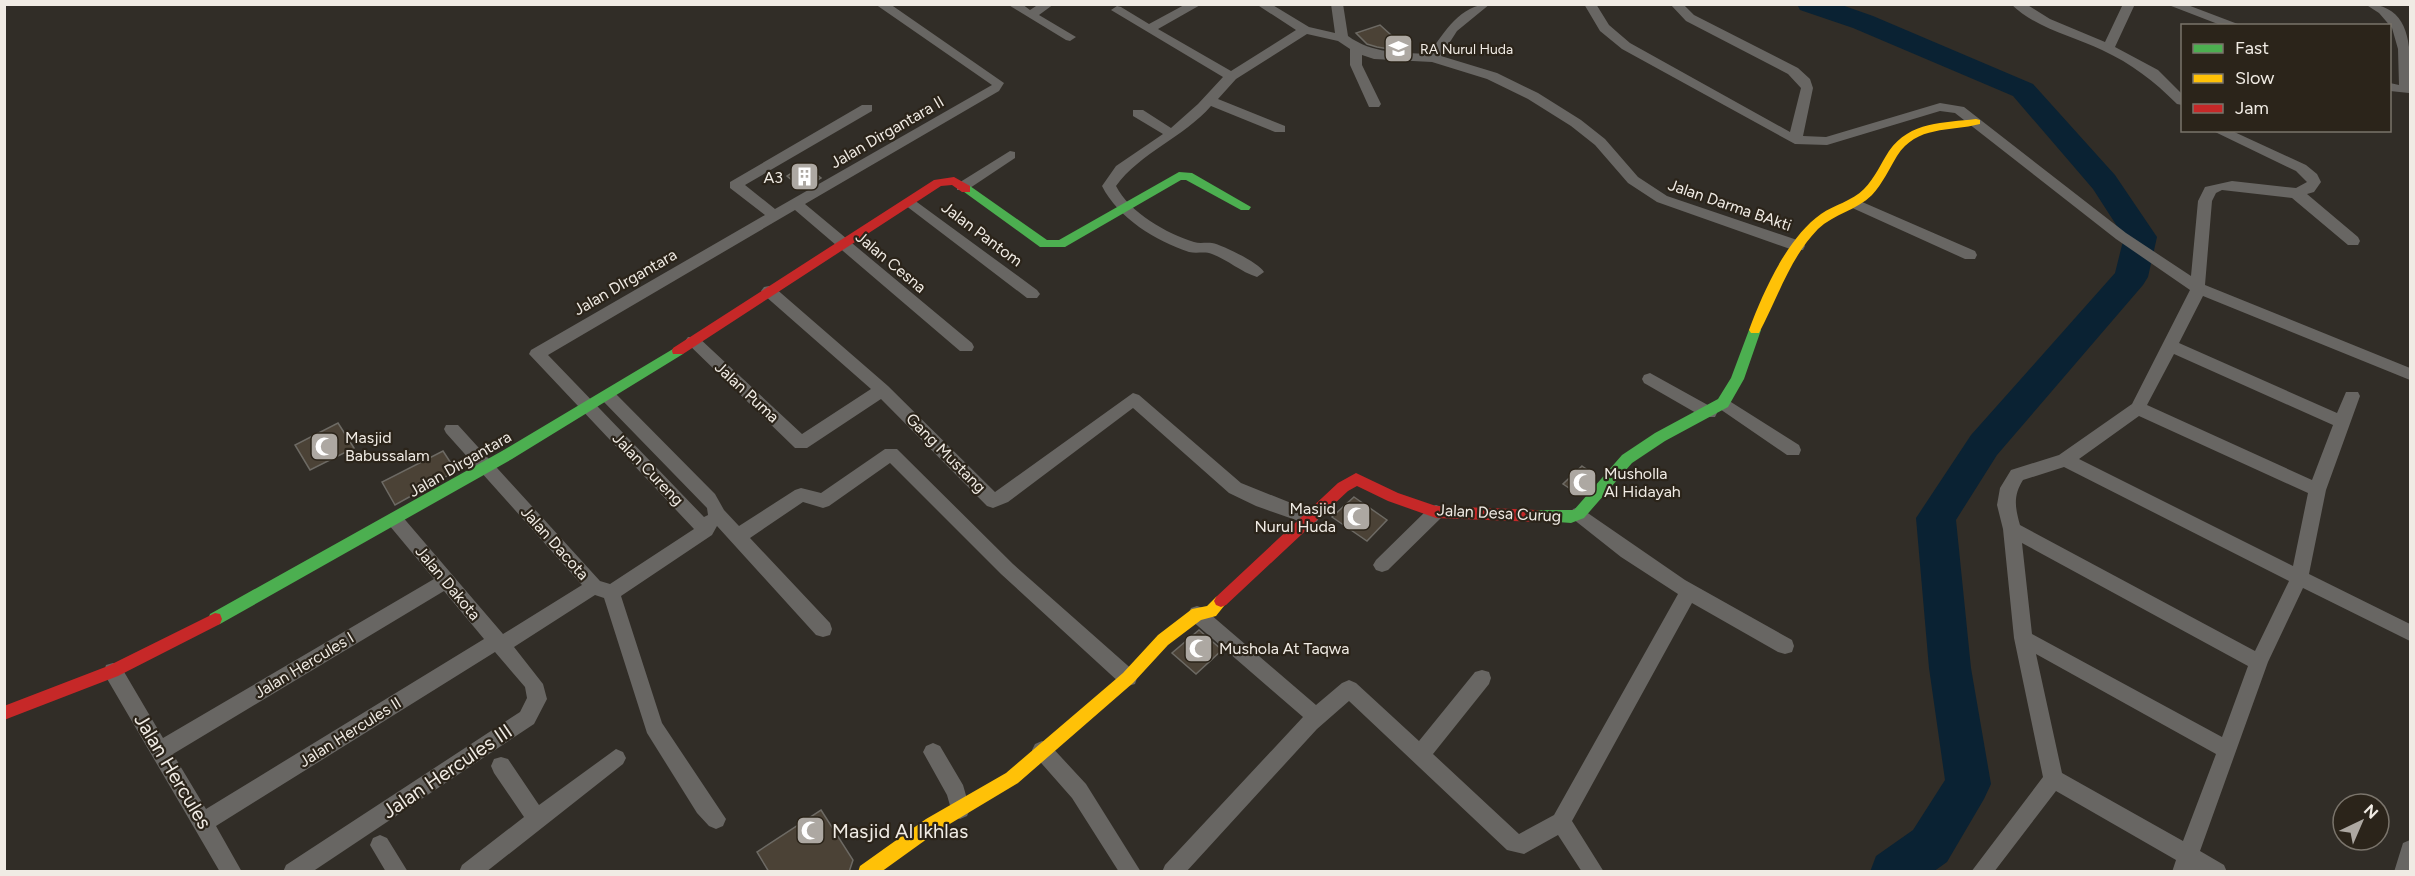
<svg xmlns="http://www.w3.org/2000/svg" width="2415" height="876" font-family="Figtree,sans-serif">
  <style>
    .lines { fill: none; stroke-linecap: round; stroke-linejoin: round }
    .river { fill: #0a2233; fill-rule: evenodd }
    .building { fill: #4b4236; stroke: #6d6a64; stroke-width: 1.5 }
    .street { fill: #686663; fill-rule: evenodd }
    .fast { fill: #4caf50; fill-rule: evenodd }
    .slow { fill: #ffc107; fill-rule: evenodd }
    .jam { fill: #c62828; fill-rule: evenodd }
    .labels { text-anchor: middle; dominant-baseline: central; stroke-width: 4.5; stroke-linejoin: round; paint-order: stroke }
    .far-poi-label { font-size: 14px; fill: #f0ebe4; stroke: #2b241a; text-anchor: start }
    .street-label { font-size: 16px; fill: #f0ebe4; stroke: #2b241a }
    .poi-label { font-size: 16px; fill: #f0ebe4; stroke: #2b241a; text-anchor: start }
    .near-street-label { font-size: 20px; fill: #f0ebe4; stroke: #2b241a }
    .near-poi-label { font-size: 20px; fill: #f0ebe4; stroke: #2b241a; text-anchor: start }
  </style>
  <rect width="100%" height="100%" fill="#312d27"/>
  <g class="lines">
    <!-- river -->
    <path class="river" d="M1797,4H1839L1873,16L2033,84L2115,175L2157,237L2148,277L2143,285L1997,455L1956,520L1971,668L1991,784L1984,799L1947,862L1933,872H1870L1876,856L1913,830L1945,780L1929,668L1916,518L1971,435L2115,273L2124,237L2093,189L2013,96L1853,28L1800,10Z"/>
  </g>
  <!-- building -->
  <path class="building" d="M1380,25L1402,45L1389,49L1377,47L1367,44L1356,33Z
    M804,165L821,178L803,189L787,176Z
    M338,423L354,448L310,470L295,445Z
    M443,451L456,471L395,505L382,482Z
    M1582,466L1595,475L1578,494L1563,484Z
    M1354,497L1387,520L1367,541L1332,517Z
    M1199,630L1222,650L1196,674L1172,653Z
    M821,810L853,860L849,872H769L757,852Z"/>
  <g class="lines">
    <!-- street -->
    <path class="street" d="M875,4H890L1004,83L999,91L805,204L972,343L974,347L972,351H960L795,210L548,355L704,517L708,515L707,508L602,400L600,396L602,392H614L715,494L724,510L739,526L795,490L801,488L821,493L885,449H897L1013,564L1135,672L1137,678L1135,684L1128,686L1121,684L1001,574L890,463L829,506L823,508L803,502L750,538L830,623L832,629L830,635L823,637L816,635L717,526L712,535L621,596L662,723L726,819L723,826L716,829L709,826L697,813L647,733L604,598L595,595L514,647L543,684L547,699L534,724L312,872H283L286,865L520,712L527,698L525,687L495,652L216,826L242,872H220L106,677L104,671L106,665L113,663L120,665L163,738L434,579L389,525L386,520L389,515L395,513L401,515L503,634L582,585L446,433L444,429L446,425H458L600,581L610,584L694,529L529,354L531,350L765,215L730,188V182L862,105H872V111L745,185L775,209L992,85ZM444,591L484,639L206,809L173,754Z
      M1007,4H1022L1030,10L1039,4H1054L1039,15L1076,37L1070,41L1066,40Z
      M1186,4H1202L1158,29L1231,71L1296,30L1256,4H1271L1309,27L1335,33L1331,4H1343L1348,36C1373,54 1399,52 1429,54C1444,32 1461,4 1490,4L1457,31L1441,56L1497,73L1538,93L1581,120L1605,139L1638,177L1667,196L1803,242L1805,246L1803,250H1793L1657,202L1628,183L1595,145L1571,126L1528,99L1487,79L1432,62L1374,59L1362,55V65L1381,104L1379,107H1369L1350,65V49L1338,41L1307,34L1236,79L1218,99L1285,126V132H1275L1211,106C1184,137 1140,153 1116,186C1129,212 1167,234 1194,242C1200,244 1206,242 1212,243C1223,245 1259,263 1264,272L1257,277C1241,272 1228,260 1212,254C1205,251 1197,254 1189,252C1156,241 1118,218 1102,186L1116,166L1163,134L1133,116V110H1143L1171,128L1198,104L1223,77L1111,10L1117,6L1121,7L1149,24Z
      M1584,4H1596L1609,25L1630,43L1790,132L1801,88L1788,74L1686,21L1670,4H1683L1694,15L1798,68L1810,79L1813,88L1803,136L1826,137L1940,103L1964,107L2126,233L2191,276L2198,201L2205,187L2232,181L2296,188L2307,182L2296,171L2211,130H2230L2306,165L2317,174L2321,182L2314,192L2307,194L2358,237L2360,241L2358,245H2348L2292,198L2222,190L2216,193L2212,201L2205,285L2410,368V380L2203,296L2179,343L2337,413L2346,392H2358L2360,396L2326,490L2309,574L2410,624V641L2303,588L2268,662L2200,851L2224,865L2227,872H2172L2176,860L2056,791L1994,872H1971L2043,777L2014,638L2003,529L1997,505L2000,488L2011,470L2059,455L2132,404L2190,290L2116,239L1955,113L1940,111L1827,145L1795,144L1622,49L1600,31ZM2174,354L2333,425L2312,480L2147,405ZM2139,416L2308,493L2293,566L2079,459ZM2064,467L2289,581L2255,651L2020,525C2015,507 2013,496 2023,480ZM2022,543L2248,666L2222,737L2032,634ZM2036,654L2216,754L2183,841L2062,773Z
      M2011,4H2026L2050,19L2105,42L2123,4H2135L2115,47L2158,70L2182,94V105L2177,104C2154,81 2132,64 2102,50C2073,36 2035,28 2011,4Z
      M2166,4H2185L2243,26H2223Z
      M2365,4C2402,4 2410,32 2410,64C2410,73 2412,85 2409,93L2390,91V83L2399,85L2398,49L2392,28L2379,13Z
      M1010,151L1015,152V158L967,190H957V184Z
      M910,197L1037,290L1040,294L1037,298H1027L905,205L903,202Z
      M1853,198L1975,251L1977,255L1975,259H1965L1848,206L1846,203Z
      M769,286L774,287L888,386L995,492L1133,393L1139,395L1241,483L1316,513L1319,518L1316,523L1310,525L1256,506L1229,493L1133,408L1008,502L993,508L987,506L881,399L807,448H795L685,341L688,337H698L802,434L871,389L764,295L761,291L764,287Z
      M1650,373L1715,409L1717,413L1715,417H1703L1644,383L1642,379L1644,375Z
      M1723,397L1799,445L1801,450L1799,455H1787L1717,407L1715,403Z
      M1436,505L1442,507L1445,512L1442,517L1388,570L1382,572L1376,570L1373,565L1376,560L1430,507Z
      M1579,507L1685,580L1792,640L1794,646L1792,652L1785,654L1778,652L1692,603L1572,821L1604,872H1582L1558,835L1524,854L1507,850L1349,701L1317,729L1186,872H1162L1165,865L1303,717L1191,620L1188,614L1191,608L1197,606L1203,608L1316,705L1342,683L1349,680L1356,683L1419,741L1475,672L1482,670L1489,672L1491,678L1489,684L1433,754L1519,834L1554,815L1678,594L1621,557L1573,519L1570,514L1573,509Z
      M1042,741L1049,744L1086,784L1141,872H1119L1072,798L1035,756L1032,750L1035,744Z
      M933,743L940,746L963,785L970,809L967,816L960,819L953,816L947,795L923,752L926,746Z
      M616,749L623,752L626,758L623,764L486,872H459L462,865L524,817L494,773L491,766L494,759L501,757L508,759L539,805Z
      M380,835L387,838L408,872H386L370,845L373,838Z
      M2410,840V872H2394L2403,843Z"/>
    <!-- fast -->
    <path class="fast" d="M1179,172L1192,173L1251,207L1249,210H1241L1186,180H1181L1065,247H1040L960,189L966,185L970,186L1047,240H1059Z
      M1755,325L1761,330L1744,379L1728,407L1665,441L1632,463L1584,518L1571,523L1532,520L1530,516L1532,512L1537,510H1574L1622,455L1655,433L1718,399L1731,378L1749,330Z
      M678,346L684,351L683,354L512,459L220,624L215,625L210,624L208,619L210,614L502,451Z"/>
    <!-- slow -->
    <path class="slow" d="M1976,119L1980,120V124C1949,132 1917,125 1897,156C1889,169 1883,183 1872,195C1857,210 1834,214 1818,229C1789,259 1778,298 1759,333H1751L1749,330C1763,292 1787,238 1821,214C1834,205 1852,201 1864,189C1875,178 1881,163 1889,151C1910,121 1944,123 1976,119Z
      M1221,595L1226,597L1228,601L1216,616L1201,620L1168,645L1133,683L1018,783L938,831L881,872H858L860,866L926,819L1006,773L1123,673L1158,635L1192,609L1207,606L1216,597Z"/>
    <!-- jam -->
    <path class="jam" d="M954,177L970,186V192H962L952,185L941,186L683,354H673L672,351L673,348L934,180Z
      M1356,473L1398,493L1436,506L1537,510L1542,512L1544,516L1542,520L1537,522L1436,518L1388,501L1357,486L1348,491L1226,605L1221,607L1216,605L1214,601L1216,597L1338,483Z
      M215,613L220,614L222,619L220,624L118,676L4,720V706L108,666Z"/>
  </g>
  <!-- icons -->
  <defs>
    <symbol id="school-square" viewBox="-11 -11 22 22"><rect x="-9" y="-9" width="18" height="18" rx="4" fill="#ada8a2" stroke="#2b241a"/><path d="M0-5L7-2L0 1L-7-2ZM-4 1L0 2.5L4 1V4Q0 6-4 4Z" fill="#fff"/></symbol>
    <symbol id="building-square" viewBox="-11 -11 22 22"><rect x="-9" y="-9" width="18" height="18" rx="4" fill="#ada8a2" stroke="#2b241a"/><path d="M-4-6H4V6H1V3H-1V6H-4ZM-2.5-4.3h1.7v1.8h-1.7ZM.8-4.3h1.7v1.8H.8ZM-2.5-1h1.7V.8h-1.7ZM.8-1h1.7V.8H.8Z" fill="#fff"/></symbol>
    <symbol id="mosque-square" viewBox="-11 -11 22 22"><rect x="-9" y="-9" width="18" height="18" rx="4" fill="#ada8a2" stroke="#2b241a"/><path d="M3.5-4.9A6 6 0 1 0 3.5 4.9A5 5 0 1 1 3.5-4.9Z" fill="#fff"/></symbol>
  </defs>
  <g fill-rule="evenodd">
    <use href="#school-square" x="1382" y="32" width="33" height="33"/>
    <use href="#building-square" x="788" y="160" width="33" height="33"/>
    <use href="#mosque-square" x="308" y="430" width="33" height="33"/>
    <use href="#mosque-square" x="1566" y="466" width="33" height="33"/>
    <use href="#mosque-square" x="1340" y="500" width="33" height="33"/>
    <use href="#mosque-square" x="1182" y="632" width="33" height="33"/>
    <use href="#mosque-square" x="794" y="814" width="33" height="33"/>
  </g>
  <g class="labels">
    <!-- far-poi labels -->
    <g class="far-poi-label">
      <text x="1420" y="49">RA Nurul Huda</text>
    </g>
    <!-- street labels -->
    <g class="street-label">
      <text transform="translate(887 132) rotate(-30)">Jalan Dirgantara II</text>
      <text transform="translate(1730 205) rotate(19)">Jalan Darma BAkti</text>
      <text transform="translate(982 234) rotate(37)">Jalan Pantom</text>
      <text transform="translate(891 262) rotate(40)">Jalan Cesna</text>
      <text transform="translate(625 282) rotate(-30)">Jalan DIrgantara</text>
      <text transform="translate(747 392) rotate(43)">Jalan Puma</text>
      <text transform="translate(946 453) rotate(45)">Gang Mustang</text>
      <text transform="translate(460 464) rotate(-30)">Jalan Dirgantara</text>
      <text transform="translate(648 469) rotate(46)">Jalan Cureng</text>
      <text transform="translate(1499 513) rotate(3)">Jalan Desa Curug</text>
      <text transform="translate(555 543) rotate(48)">Jalan Dacota</text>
      <text transform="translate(448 583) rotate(50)">Jalan Dakota</text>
      <text transform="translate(304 665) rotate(-31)">Jalan Hercules I</text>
      <text transform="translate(350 732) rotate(-32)">Jalan Hercules II</text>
    </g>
    <!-- poi labels -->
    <g class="poi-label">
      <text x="783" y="177" text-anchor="end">A3</text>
      <text x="345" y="437">Masjid<tspan x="345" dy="18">Babussalam</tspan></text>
      <text x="1604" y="473">Musholla<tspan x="1604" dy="18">Al Hidayah</tspan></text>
      <text x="1336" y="508" text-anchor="end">Masjid<tspan x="1336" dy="18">Nurul Huda</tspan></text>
      <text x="1219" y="648">Mushola At Taqwa</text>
    </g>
    <!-- near-street labels -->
    <g class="near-street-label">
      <text transform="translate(173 771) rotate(59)">Jalan Hercules</text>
      <text transform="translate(447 771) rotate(-34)">Jalan Hercules III</text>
    </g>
    <!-- near-poi labels -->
    <g class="near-poi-label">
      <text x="832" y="831">Masjid Al Ikhlas</text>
    </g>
  </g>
  <!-- border -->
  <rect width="2415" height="876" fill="none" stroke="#f0ebe4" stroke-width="12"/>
  <!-- legend -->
  <rect x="2181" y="24" width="210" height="108" fill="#2b241a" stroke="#7a746b" stroke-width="1.5"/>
  <rect x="2193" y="44" width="30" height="9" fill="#4caf50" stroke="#7a746b" stroke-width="1.5"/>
  <text x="2235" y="54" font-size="18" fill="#f0ebe4">Fast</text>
  <rect x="2193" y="74" width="30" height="9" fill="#ffc107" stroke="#7a746b" stroke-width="1.5"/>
  <text x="2235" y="84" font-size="18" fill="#f0ebe4">Slow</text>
  <rect x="2193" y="104" width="30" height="9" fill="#c62828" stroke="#7a746b" stroke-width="1.5"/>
  <text x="2235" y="114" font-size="18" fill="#f0ebe4">Jam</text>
  <!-- north arrow -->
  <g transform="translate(2361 822) rotate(44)"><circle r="28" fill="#2b241a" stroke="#7a746b" stroke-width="1.5"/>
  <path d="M0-4.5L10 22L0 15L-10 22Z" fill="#ada8a2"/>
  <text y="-9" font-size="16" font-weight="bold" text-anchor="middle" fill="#f0ebe4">N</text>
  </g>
</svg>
